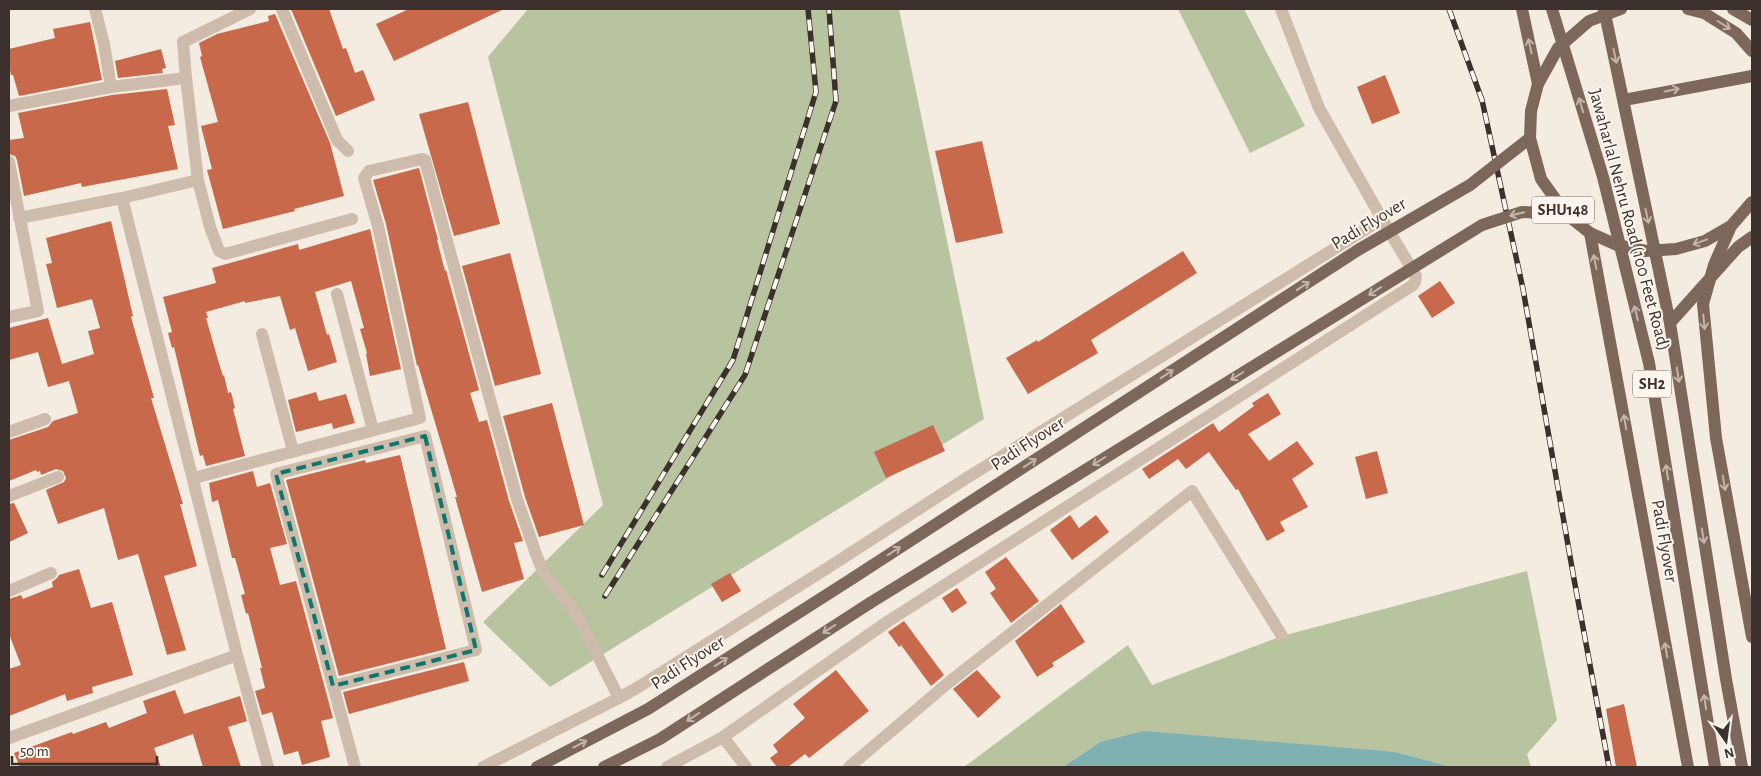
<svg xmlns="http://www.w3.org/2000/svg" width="1761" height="776" font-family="'Alegreya Sans',sans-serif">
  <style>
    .green { fill: #b8c4a0 }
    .water { fill: #7fb0b2 }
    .building { fill: #c8694b }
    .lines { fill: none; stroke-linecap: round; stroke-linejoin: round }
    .minor { stroke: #cdbbac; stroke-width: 12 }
    .tertiary { stroke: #cdbbac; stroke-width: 12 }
    .primary { stroke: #7d675c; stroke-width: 12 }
    .rail-casing { stroke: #3b302b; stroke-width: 5.5 }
    .rail { stroke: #fbf5ee; stroke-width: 4; stroke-dasharray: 11; stroke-linecap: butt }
    .primary-bridge { stroke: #7d675c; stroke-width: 12 }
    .oneway { stroke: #c2b5ac }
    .marked { fill: none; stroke: #0f766e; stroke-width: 4; stroke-dasharray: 10 6; stroke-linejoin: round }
    .labels { text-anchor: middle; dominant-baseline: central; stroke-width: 4; stroke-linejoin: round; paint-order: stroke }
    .shield { fill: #fbf5ee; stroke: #756b66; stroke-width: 1 }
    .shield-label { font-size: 16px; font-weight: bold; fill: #3b302b }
    .street-label { font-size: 18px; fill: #3b302b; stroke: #fbf5ee }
  </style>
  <rect width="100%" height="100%" fill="#f4ebe1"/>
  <!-- green -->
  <path class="green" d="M528,9H899L984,419L550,687L483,622L603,505L488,57Z
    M1178,9H1244L1305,126L1250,153Z
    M1527,571L1557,720L1527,754L1531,767H1452L1396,752L1100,742L1063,767H964L1128,645L1152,685L1282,636Z"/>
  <!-- water -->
  <path class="water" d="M1144,731L1396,752L1452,767H1063L1100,742Z"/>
  <!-- building -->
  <path class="building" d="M291,9H329L343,49L346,48L355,73L363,70L375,100L336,116Z
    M409,9H504L394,61L376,24Z
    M275,14L330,143L344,196L294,209L295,211L223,229L207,170L212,169L201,126L218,122L200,57L202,56L199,43L217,34L269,21L268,16Z
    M90,22L102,80L19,96L13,75H11L9,66V49L55,38L53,29Z
    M161,49L166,68L162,69L163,73L118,78L115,61Z
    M1385,75L1400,113L1372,124L1357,87Z
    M167,89L175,125L168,126L178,169L82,187L81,183L24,196L17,160L15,156L9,154V140L24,138L18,113L112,95Z
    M468,102L500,224L454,236L419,114Z
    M982,141L1003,233L956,243L935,151Z
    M419,168L438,240H437L445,271L446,270L479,390L470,393L479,422L487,420L509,501L523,541L514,543L524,579L482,592L455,497H457L418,365L417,366L386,224L373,180Z
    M111,221L133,316L131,317L154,398H151L183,504H180L197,566L164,576L186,650L167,655L138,554L118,560L104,508L58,524L46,490L64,482L66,478L63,471L56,469L41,475L40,471L37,472L36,470L9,481V440L48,427L53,421L78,413L69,381L48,387L38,352L9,360V328L48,318L62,364L94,354L88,331L100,328L92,299L57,308L46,264L52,263L46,238Z
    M370,229L401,369L370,376L366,354L367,353L360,329L364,328L351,281L315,292L327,335L329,334L337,362L308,371L295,328L290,330L280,296L245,303V301L206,312L208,318H206L218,360L223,376L224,375L228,393L231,392L235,408L233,409L245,456L206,466L203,455L200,456L174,347L172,348L168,333L172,332L163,297L216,283L212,268L298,244L299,250Z
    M1183,251L1197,273L1091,340L1098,353L1028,394L1006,358L1037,340L1038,342Z
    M510,253L541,374L495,386L462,266Z
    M1440,281L1455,303L1432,318L1418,296Z
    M316,392L319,401L346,394L355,423L333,429L332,423L296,432L288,400Z
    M1268,393L1281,414L1248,434L1269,461L1297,441L1314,464L1292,479L1308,507L1280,522L1285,531L1267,541L1238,489L1236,490L1209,452L1186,469L1178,459L1149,479L1142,469L1213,423L1219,432L1254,406L1252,403Z
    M552,403L584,525L539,537L525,497L503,416Z
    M933,425L945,451L886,478L874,452Z
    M1377,451L1388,493L1366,499L1355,457Z
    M400,455L446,649L339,676L286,480L365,460L366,463Z
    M253,471L257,487L270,483L287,544L270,548L280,585L296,581L333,718L321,721L330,757L302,765L298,751L284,755L272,712L262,715L255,691L265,688L260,668H262L248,613L246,614L241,595L245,594L235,558H232L218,500L212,502L209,483Z
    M14,503L28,533L9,542V504Z
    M1070,515L1079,528L1096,515L1109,532L1072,560L1050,530Z
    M1006,557L1039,601L1011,623L990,593L996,589L985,572Z
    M79,569L91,608L112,602L133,675L92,687L93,693L67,701L65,694L9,716V669L21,665L9,634V599L21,595L23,599L53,587L52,582L57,578L59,575Z
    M730,573L741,591L722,602L711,584Z
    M957,588L967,603L952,613L942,598Z
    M1061,604L1085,642L1052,663L1054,666L1037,677L1015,641Z
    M904,621L944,675L931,686L901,645L899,647L888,632Z
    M464,662L469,681L349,714L343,692Z
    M836,670L869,711L809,758L805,754L788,767H777L770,758L778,752L773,745L805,718L793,704Z
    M977,670L1001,697L978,718L953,689Z
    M175,690L184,714L240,696L247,721L228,727L241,767H203L193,734L154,748L161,767H20L14,753L72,732L73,734L106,722L109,728L147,713L143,701Z
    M1624,704L1637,767H1616L1606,709Z"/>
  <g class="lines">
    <!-- minor -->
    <path class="minor" d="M95,9L104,44L111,87
      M250,9L183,42L186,78L198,180L210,227L219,251L225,254L352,219
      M282,9L337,140L348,151
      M1281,9L1319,108L1382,219
      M9,106L111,87L186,78
      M9,162L38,311L9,317
      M122,198L237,655L268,767
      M19,218L122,198L198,180
      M337,294L373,430
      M262,334L293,451
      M9,432L45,419
      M194,478L420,418L378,226L364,178L369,171L422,159L425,160L517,499L536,554L544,574L575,611L619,698
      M9,496L58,477
      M9,591L51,573
      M333,686L476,650L425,436L276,474L355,767
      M723,737L746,767
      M9,738L237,655
      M849,767L948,683L1192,491L1282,636"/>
    <!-- tertiary -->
    <path class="tertiary" d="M483,767L619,698L640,686L829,567L965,479L1382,219L1416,276L1415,282L1413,285L887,622L723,737L667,767"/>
    <!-- primary -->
    <path class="primary" d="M1522,9L1538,84
      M1552,9L1603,177L1649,363L1715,767
      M1604,9L1670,323L1726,679L1742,767
      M1688,9L1704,13L1736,33L1752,51
      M1733,9L1752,20
      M1624,100L1752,76
      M1590,233L1688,767
      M1670,323L1738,247L1752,237
      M537,767L648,709L853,578
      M604,767L660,739L870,603"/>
    <defs>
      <path id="rail" d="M1449,9L1482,100L1523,289L1574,579L1609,767
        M602,575L733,360L816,92L808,9
        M605,596L745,375L836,101L829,9"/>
    </defs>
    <!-- rail casing -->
    <use href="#rail" class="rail-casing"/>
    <!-- rail -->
    <use href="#rail" class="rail"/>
    <!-- primary-bridge -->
    <path class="primary-bridge" d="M1621,9L1589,21L1558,48L1538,84L1531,111L1530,138L1541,179L1566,214L1590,233L1617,245L1646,251L1676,249L1705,241L1731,226L1752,202
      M1731,226L1714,265L1703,304L1716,438L1752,637
      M853,578L1358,250L1470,185L1530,138
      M870,603L1482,225L1522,212L1566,214"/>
  </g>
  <!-- one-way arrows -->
  <defs><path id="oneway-shaft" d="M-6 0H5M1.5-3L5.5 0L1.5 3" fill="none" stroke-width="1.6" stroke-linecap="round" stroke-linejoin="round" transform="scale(1.25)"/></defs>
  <g class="oneway">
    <use href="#oneway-shaft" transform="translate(1724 25) rotate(32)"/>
    <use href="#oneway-shaft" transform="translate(1530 46) rotate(-102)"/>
    <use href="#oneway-shaft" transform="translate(1615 56) rotate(78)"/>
    <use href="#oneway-shaft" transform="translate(1672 90) rotate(-12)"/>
    <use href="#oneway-shaft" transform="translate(1581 105) rotate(-107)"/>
    <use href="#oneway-shaft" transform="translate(1517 214) rotate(167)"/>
    <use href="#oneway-shaft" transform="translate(1647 216) rotate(78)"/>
    <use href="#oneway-shaft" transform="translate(1700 242) rotate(160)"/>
    <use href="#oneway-shaft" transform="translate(1595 262) rotate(-101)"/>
    <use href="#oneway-shaft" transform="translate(1303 286) rotate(-33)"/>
    <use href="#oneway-shaft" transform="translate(1375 291) rotate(148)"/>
    <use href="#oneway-shaft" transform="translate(1636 313) rotate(-104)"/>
    <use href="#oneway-shaft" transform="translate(1704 322) rotate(84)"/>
    <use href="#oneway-shaft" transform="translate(1167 374) rotate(-33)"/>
    <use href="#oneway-shaft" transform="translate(1678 375) rotate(81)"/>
    <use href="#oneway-shaft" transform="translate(1237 376) rotate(148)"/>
    <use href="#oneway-shaft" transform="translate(1625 422) rotate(-100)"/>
    <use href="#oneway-shaft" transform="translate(1099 461) rotate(148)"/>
    <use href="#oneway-shaft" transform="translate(1030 463) rotate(-33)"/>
    <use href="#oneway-shaft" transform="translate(1667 472) rotate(-99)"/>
    <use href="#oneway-shaft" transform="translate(1724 483) rotate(80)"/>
    <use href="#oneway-shaft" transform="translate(1703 536) rotate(81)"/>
    <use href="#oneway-shaft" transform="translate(894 551) rotate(-33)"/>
    <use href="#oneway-shaft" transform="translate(829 629) rotate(147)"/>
    <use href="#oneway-shaft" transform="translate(1666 650) rotate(-100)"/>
    <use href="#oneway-shaft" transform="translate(721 662) rotate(-33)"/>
    <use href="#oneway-shaft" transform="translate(1705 702) rotate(-99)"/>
    <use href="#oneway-shaft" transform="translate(693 717) rotate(147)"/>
    <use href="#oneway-shaft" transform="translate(580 744) rotate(-28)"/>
  </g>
  <!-- marked area -->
  <path class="marked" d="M425,436L476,650L333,686L276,474Z"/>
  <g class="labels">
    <!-- shield labels -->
    <g class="shield">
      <rect x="1532" y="196.5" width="62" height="27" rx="4"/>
      <rect x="1633" y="370.5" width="38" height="27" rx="4"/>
    </g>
    <g class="shield-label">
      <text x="1563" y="210">SHU148</text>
      <text x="1652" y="384">SH2</text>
    </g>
    <!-- street labels -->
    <g class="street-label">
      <text transform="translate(1629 220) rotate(75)">Jawaharlal Nehru Road (100 Feet Road)</text>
      <text transform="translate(1369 224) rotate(-31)">Padi Flyover</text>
      <text transform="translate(1028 444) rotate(-33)">Padi Flyover</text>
      <text transform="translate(1664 541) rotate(80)">Padi Flyover</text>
      <text transform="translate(688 663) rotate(-33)">Padi Flyover</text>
    </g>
  </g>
  <!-- border -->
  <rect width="1761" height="776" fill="none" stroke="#3b302b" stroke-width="20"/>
  <!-- north arrow -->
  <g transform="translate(1726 741) rotate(166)" stroke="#fbf5ee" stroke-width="4" paint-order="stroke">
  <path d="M0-4L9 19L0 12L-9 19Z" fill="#3b302b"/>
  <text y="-8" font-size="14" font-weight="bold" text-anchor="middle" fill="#3b302b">N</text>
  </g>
  <!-- scale -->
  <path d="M12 756v8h145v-8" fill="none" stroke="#3b302b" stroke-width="2.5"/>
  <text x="20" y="756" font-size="15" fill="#3b302b" stroke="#fbf5ee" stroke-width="4" paint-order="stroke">50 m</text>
</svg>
